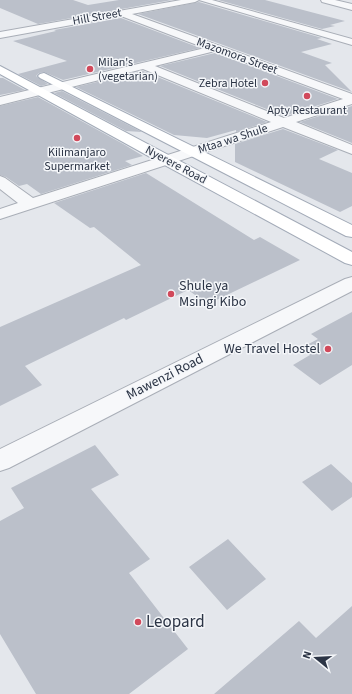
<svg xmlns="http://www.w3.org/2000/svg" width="352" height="694" font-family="'Source Sans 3',sans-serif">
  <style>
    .building { fill: #bbc0ca }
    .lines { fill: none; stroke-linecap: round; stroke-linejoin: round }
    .minor-casing { stroke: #a9aeb7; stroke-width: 2 }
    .major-casing { stroke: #a3abb8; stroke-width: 2 }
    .minor { fill: #f7f8fa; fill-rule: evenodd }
    .major { fill: #fff; fill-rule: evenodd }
    .poi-dot { fill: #d1495b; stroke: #f4f6f9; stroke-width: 1.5 }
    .labels { text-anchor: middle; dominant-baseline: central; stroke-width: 3; stroke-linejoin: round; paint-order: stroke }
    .far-street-label { font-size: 12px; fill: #2b3445; stroke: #f4f6f9 }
    .far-poi-label { font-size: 12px; fill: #2b3445; stroke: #f4f6f9 }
    .poi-label { font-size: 14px; fill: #2b3445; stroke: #f4f6f9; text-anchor: start }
    .street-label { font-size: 14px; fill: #2b3445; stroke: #f4f6f9 }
    .near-poi-label { font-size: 17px; fill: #2b3445; stroke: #f4f6f9; text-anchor: start }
  </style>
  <rect width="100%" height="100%" fill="#e4e7ec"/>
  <!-- building -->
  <path class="building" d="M0,0H73L88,5L119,0H172L38,24L0,8Z
    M218,0H265L345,21L330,25L335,26L322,29Z
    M199,2L322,38L317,39L332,44L301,52L332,63L325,65L352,92L138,14Z
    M121,18L200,48L63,80L44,72L39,73L36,76L48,84L41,86L18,74L67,61L13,41L56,31L54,30Z
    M215,53L338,99L284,116L160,66Z
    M143,71L267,122L236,132V130L207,138L174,135L76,87Z
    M0,78H3L25,90L0,95Z
    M62,91L142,132L126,131L54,93Z
    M38,97L125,145L143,156L125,161L132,165L41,194L27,184L19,186L6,177L0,175V106Z
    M352,106V143L300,122Z
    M283,129L338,150L319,159L352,173V206L340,212L235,162V144Z
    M146,173L254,240L260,237L300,260L208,304L188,290L126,320L124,318L25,366L42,385L0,406V327L141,265L94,227L90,228L54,203Z
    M352,312V365L320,385L293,365L310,355L301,348L318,339L311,334Z
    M95,445L119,475L91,489L150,559L129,573L188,649L129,694H36L0,634V521L24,508L11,488Z
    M331,464L352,483V497L332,511L302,482Z
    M228,539L266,579L227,610L189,567Z
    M352,606V694H214L299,621L316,638Z"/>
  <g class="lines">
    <defs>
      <path id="minor" d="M181,0H212L352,39V45L199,0L195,2L132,14L352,94V104L296,122L352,145V154L283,127L0,219V209L18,203L0,189V176L5,178L33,198L271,122L143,69L0,105V97L205,48L121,16L0,38V32ZM215,51L343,99L284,118L155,66Z
        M321,0H335L352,4V10L322,2Z
        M352,277V291L9,468L0,471V449L345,279Z"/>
      <path id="major" d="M0,66L352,252V265L345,263L161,163L0,74Z
        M44,73L352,225V237L346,236L40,78L38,76L40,74Z"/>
    </defs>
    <!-- minor casing -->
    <use href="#minor" class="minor-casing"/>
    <!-- major casing -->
    <use href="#major" class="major-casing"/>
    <!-- minor -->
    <use href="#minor" class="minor"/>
    <!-- major -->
    <use href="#major" class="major"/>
  </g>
  <!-- markers -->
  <g class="poi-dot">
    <circle cx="90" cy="69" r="4"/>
    <circle cx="265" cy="83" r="4"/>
    <circle cx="307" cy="96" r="4"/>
    <circle cx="77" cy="138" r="4"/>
    <circle cx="171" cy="294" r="4"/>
    <circle cx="328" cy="349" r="4"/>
    <circle cx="138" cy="622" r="4"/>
  </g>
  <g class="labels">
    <!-- far-street labels -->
    <g class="far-street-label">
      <text transform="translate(97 17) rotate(-10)">Hill Street</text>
      <text transform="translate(237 56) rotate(20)">Mazomora Street</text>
      <text transform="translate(233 139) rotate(-18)">Mtaa wa Shule</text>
      <text transform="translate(176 165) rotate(28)">Nyerere Road</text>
    </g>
    <!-- far-poi labels -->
    <g class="far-poi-label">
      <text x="98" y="62" text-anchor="start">Milan's<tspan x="98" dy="14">(vegetarian)</tspan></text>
      <text x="257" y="83" text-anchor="end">Zebra Hotel</text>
      <text x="307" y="110">Apty Restaurant</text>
      <text x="77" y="152">Kilimanjaro<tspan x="77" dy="14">Supermarket</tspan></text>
    </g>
    <!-- poi labels -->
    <g class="poi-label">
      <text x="179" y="286">Shule ya<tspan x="179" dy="16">Msingi Kibo</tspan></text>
      <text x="320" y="349" text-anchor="end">We Travel Hostel</text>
    </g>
    <!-- street labels -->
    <g class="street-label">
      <text transform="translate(165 377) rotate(-27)">Mawenzi Road</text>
    </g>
    <!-- near-poi labels -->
    <g class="near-poi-label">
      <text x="146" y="622">Leopard</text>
    </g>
  </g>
  <!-- north arrow -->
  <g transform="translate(316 658) rotate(288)" stroke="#f4f6f9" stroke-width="3" paint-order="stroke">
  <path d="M0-3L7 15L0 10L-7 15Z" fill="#2b3445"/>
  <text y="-6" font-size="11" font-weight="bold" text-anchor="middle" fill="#2b3445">N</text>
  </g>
</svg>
